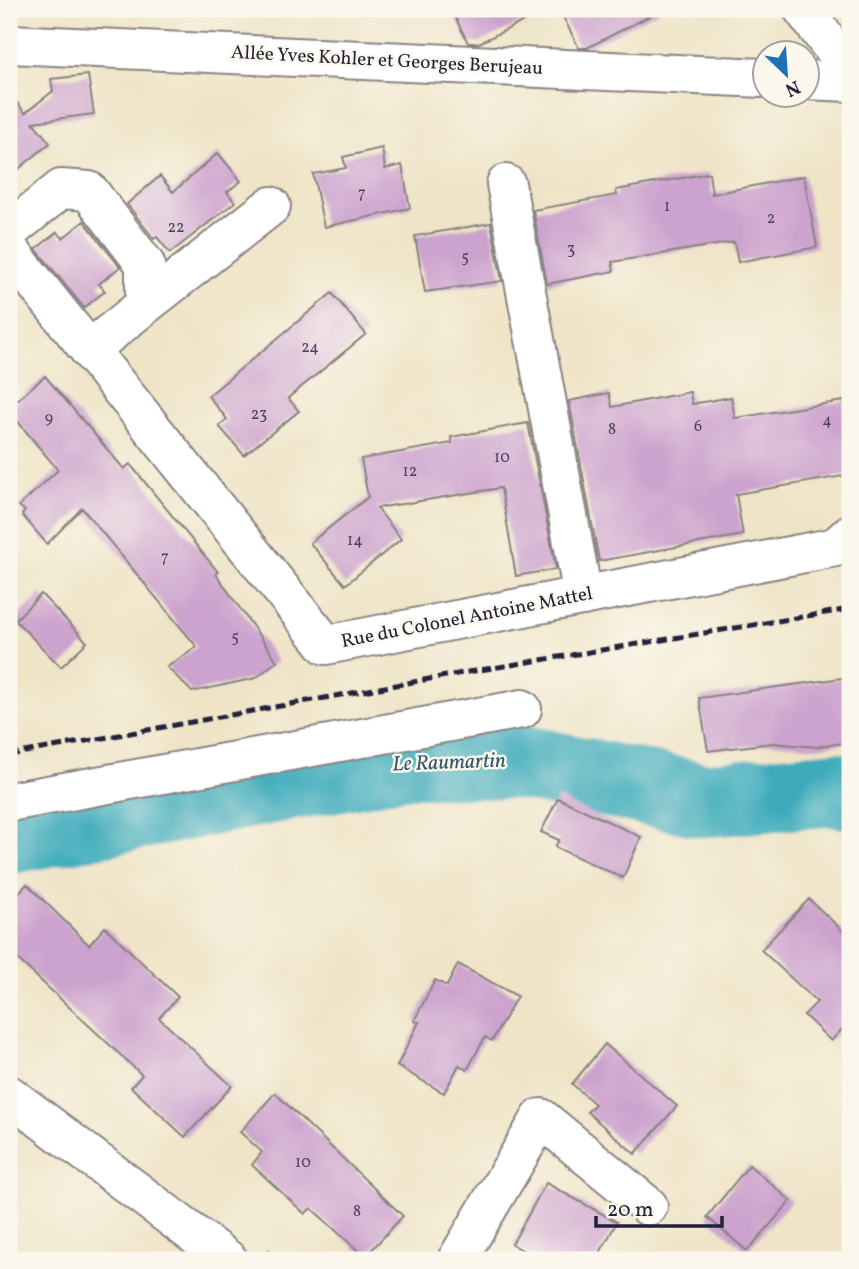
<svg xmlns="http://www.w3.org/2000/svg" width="859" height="1269" font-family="Vollkorn,serif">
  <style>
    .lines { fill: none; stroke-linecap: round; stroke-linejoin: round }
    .river { stroke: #3eabbc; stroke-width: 75 }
    .building { fill: #cca2ce }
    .minor-casing { stroke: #888381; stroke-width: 42 }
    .path { stroke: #888381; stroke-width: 4.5; stroke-dasharray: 2 5; stroke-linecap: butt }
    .minor { stroke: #fff; stroke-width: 38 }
    .rail { stroke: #22223b; stroke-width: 5; stroke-dasharray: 10 5; stroke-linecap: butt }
    .labels { text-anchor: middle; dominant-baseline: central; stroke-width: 5; stroke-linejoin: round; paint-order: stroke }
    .number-label { font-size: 16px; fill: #4c4260 }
    .street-label { font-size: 19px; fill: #22223b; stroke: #fbf7ec }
    .water-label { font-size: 21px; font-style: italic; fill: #2d596f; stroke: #fbf7ec }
  </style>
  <rect width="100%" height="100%" fill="#fbf7ec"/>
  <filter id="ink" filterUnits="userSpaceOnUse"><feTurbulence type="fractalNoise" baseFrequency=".0143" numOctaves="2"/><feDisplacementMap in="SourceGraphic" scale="14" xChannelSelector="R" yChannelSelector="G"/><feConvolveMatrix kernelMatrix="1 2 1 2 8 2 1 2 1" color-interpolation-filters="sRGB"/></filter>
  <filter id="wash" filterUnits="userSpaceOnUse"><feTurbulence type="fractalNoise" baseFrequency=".00686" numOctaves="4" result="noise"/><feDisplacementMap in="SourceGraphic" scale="28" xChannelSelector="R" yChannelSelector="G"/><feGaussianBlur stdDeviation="1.57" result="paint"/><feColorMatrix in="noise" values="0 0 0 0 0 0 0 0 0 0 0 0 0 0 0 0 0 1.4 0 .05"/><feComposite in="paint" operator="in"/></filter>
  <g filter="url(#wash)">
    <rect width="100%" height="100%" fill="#efe4c7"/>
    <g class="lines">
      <!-- river -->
      <path class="river" d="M9,837L410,760L522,762L703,800L832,789L850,792"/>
    </g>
    <g id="blocks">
      <!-- building -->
      <path class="building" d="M451,9H549L479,43H468Z
        M559,9H663L587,48H579Z
        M88,75L94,114L33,122L50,143L9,177V92L25,113L53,91L51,79Z
        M382,148L385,169L402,165L410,208L324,227L313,174L346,168L343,157Z
        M218,153L241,181L227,192L235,202L170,253L157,237L154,239L127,204L160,176L173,192Z
        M709,173L712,194L804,176L817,247L738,262L734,242L612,262L614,271L547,284L533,210L617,195L616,190Z
        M84,221L120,267L99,284L105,291L84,308L36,249L57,232L63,238Z
        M491,223L502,281L425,292L415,236Z
        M332,293L366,334L288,398L299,411L244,455L219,426L227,419L208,396Z
        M45,376L124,469L130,464L218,572L216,574L277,661L256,678L192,692L167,667L197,647L82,508L47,544L22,515L25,511L19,506L58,470L9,411V407Z
        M690,392L692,404L731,397L735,418L844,401L850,436V475L736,494L743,535L599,561L569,401L609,393L612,407Z
        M528,423L556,569L516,576L501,488L377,508L401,539L345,585L310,543L368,497L361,459L452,443L451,437Z
        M41,594L87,642L61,667L15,620Z
        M850,677V742L816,747L773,743L708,751L699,698Z
        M558,798L641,837L623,878L555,847L559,840L541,832Z
        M27,884L89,945L105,927L178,997L159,1018L232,1086L185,1137L131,1087L142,1075L9,951V903Z
        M809,899L850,938V1033L844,1027L831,1041L804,1015L817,1002L761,950Z
        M458,964L517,996L492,1041L485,1037L467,1070L459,1065L444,1093L397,1066L419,1022L414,1021L435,980L447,986Z
        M605,1044L677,1106L635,1154L587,1112L595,1104L572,1084Z
        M275,1093L403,1216L365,1257L311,1208L305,1214L252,1165L262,1152L240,1132Z
        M749,1165L791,1201L747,1251L707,1217Z
        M546,1183L617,1222L596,1260H539L512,1244Z"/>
    </g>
  </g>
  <g filter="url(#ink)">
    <use href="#blocks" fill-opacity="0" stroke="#888381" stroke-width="2"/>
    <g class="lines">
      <defs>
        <path id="minor" d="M803,9L850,71
          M9,44L764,78
          M806,80L850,82
          M506,184L583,596
          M9,231L61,189L89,191L145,264V305L89,350
          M9,250L326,645L836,547L850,534
          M145,305L271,206
          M9,802L522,709
          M9,1095L228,1260
          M457,1260L541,1118L648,1206"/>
      </defs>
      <!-- minor casing -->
      <use href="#minor" class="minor-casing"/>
      <!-- path -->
      <path class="path" d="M267,1250L280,1260"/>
      <!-- minor -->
      <use href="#minor" class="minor"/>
      <!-- rail -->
      <path class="rail" d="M9,755L468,672L850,609"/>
    </g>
  </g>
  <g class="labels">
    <!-- number labels -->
    <g class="number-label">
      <text x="362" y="194">7</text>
      <text x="667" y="207">1</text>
      <text x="771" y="219">2</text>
      <text x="176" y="228">22</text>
      <text x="571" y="250">3</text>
      <text x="465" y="258">5</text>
      <text x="310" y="348">24</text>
      <text x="259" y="415">23</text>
      <text x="49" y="419">9</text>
      <text x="827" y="421">4</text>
      <text x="698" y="427">6</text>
      <text x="612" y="430">8</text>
      <text x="502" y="458">10</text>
      <text x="410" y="472">12</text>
      <text x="355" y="541">14</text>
      <text x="165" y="558">7</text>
      <text x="235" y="638">5</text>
      <text x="303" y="1163">10</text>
      <text x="357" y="1212">8</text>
    </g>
    <!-- street labels -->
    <g class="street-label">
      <text transform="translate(387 61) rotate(3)">Allée Yves Kohler et Georges Berujeau</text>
      <text transform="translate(467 618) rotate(-11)">Rue du Colonel Antoine Mattel</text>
    </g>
    <!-- water labels -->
    <g class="water-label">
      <text transform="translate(449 763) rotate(-2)">Le Raumartin</text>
    </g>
  </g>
  <!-- margin -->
  <rect width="859" height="1269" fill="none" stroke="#fbf7ec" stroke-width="35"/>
  <!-- north arrow -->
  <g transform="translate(786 74) rotate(155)"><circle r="33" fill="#fbf7ec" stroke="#a4a2a5" stroke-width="2"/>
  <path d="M0-5L12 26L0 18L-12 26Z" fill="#1f6fb2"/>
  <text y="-10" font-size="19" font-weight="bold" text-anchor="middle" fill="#22223b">N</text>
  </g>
  <!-- scale -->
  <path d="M596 1216v10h126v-10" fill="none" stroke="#22223b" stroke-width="3.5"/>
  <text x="607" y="1216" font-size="21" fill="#22223b" stroke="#fbf7ec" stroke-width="5" paint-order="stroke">20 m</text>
</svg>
